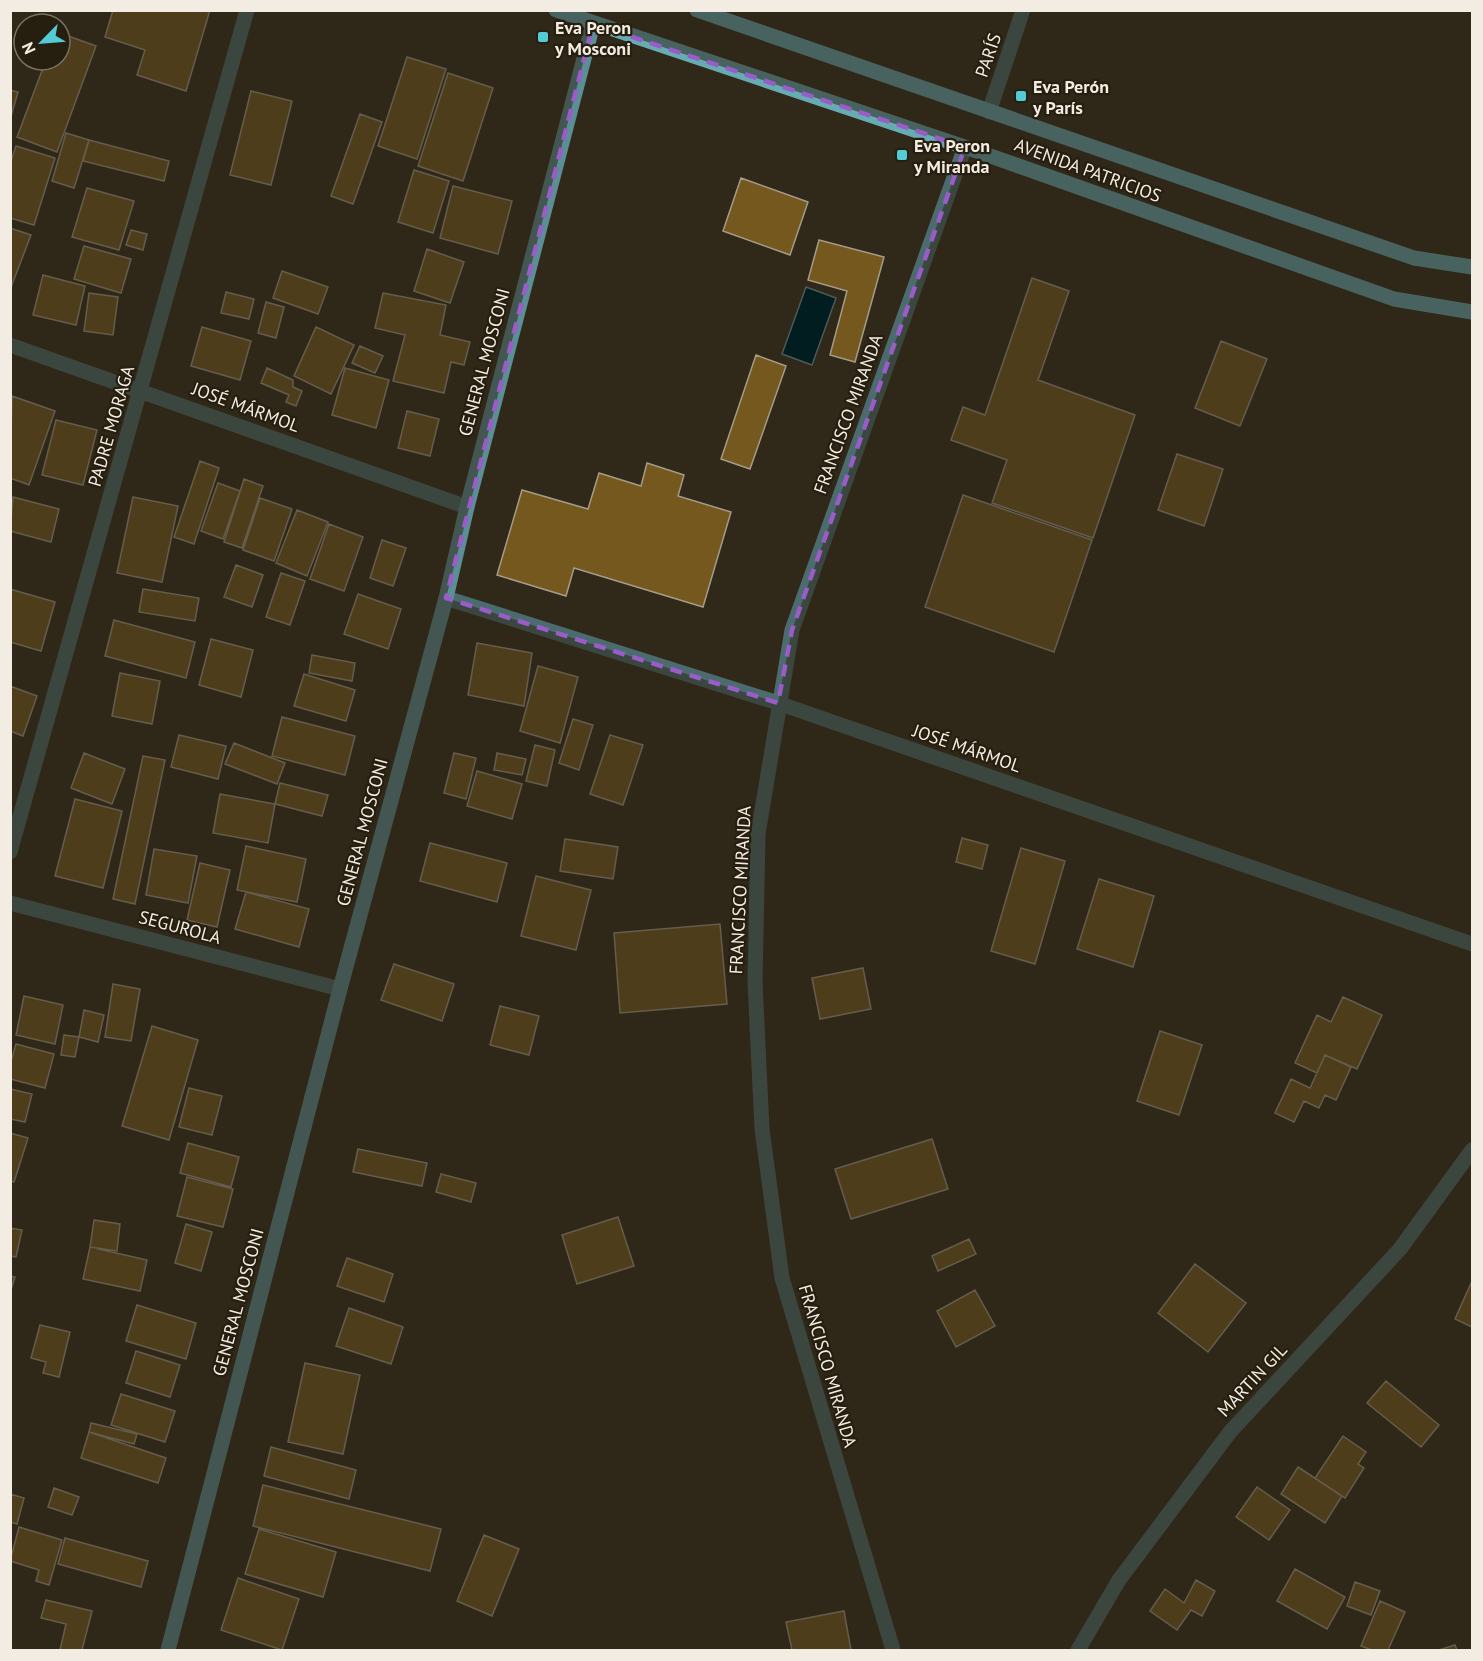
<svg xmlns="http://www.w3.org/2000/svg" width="1483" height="1661" font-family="'PT Sans',sans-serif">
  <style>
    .water { fill: #021d1f; stroke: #4a5b5a; stroke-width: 1.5 }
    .building { fill: #74581d; stroke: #a59b89; stroke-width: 1.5 }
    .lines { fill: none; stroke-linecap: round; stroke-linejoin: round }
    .street { stroke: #4b6b6e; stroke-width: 15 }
    .secondary { stroke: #5b8f95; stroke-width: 15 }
    .primary { stroke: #67acb3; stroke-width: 15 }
    .marked { fill: none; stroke: #995cc8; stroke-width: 4.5; stroke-dasharray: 12 8; stroke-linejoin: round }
    .poi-dot { fill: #52cbd7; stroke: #261e0f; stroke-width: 2 }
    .labels { text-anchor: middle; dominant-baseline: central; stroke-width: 4.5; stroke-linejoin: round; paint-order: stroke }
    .poi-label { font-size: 18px; font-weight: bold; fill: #f2ece2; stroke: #261e0f; text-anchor: start }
    .street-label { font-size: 18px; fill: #f2ece2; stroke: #261e0f }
  </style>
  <rect width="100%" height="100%" fill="#302819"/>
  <!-- water -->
  <path class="water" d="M806,287L836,298L812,365L782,354Z"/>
  <!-- building -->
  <path class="building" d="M113,10H210L186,91L137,75L145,50L105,37Z
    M60,33L96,46L57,152L17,137L46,60H60Z
    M407,57L446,69L417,159L378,146Z
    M448,73L493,88L463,181L418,166Z
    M10,90L18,92L10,120Z
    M251,91L292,101L271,185L230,175Z
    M360,114L382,122L353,204L331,196Z
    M66,133L89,140L74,188L52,181Z
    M89,140L169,161L164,181L83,161Z
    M16,146L55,158L34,225L10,218V164Z
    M414,170L449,181L433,233L398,222Z
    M741,178L808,202L790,255L723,231Z
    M453,186L512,201L498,254L440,238Z
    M87,188L134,201L119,250L72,237Z
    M10,228L31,235L10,290Z
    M131,230L147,234L143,250L126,245Z
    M819,240L884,257L855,362L830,355L847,291L808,280Z
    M84,246L131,259L121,293L74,279Z
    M427,249L464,262L450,303L414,291Z
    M282,271L328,287L318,314L273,298Z
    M43,275L85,286L76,325L33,315Z
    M1032,278L1069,291L1038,380L1135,415L1093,538L992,503L1007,460L951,440L963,407L985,415Z
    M226,292L254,299L249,319L221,313Z
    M89,293L118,297L113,335L84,331Z
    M383,293L446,305L440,335L470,342L464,365L451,362L444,393L393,381L405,335L375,328Z
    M266,302L284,307L276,338L258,333Z
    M202,327L251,341L240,380L191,366Z
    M316,327L354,345L331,394L294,376Z
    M1221,341L1267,359L1240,426L1195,408Z
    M360,346L383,356L375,373L352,363Z
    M756,355L786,366L750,469L721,459Z
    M267,368L293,380V387L302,391L296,406L286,402L289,395L261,383Z
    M345,368L389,380L376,428L332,415Z
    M12,396L55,411L29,485L10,478Z
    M407,411L439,419L430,456L398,448Z
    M56,420L97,430L83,485L42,475Z
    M1177,454L1223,469L1204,526L1158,510Z
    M200,461L219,468L194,544L174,537Z
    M647,463L684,475L678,496L731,512L703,607L574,568L566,596L497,575L522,490L588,509L599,473L641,486Z
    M244,479L263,486L242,548L224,542Z
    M218,483L240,491L223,539L201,531Z
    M963,495L1092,540L1054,652L925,607Z
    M13,497L59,509L51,542L10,531Z
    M133,497L178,506L162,582L117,573Z
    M260,498L292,509L274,561L243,550Z
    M297,510L328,522L307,576L276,563Z
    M329,524L363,537L344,591L310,579Z
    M382,540L406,548L393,586L370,578Z
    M236,565L263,575L252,607L224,597Z
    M281,573L305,581L290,625L266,617Z
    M10,589L55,602L41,651L10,642Z
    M143,589L199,598L195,621L139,612Z
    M358,594L401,609L388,649L344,634Z
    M114,620L195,642L186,678L105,656Z
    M211,639L253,650L241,697L199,685Z
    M477,643L532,653L524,706L468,695Z
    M312,655L355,663L352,681L309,673Z
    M538,666L578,677L560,743L520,731Z
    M120,673L160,681L152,724L112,716Z
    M304,674L355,690L346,721L294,706Z
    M10,686L37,696L23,736L10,731Z
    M282,717L355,736L345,775L272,756Z
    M573,719L593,725L579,770L559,763Z
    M179,735L226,746L218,779L171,767Z
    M610,735L643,745L623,805L590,794Z
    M234,743L285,763L277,784L225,764Z
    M535,745L555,750L547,786L526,781Z
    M84,753L125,769L112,804L71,788Z
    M454,753L476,758L466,799L444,793Z
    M497,753L526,759L522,775L494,770Z
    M143,756L165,760L135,904L113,899Z
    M477,771L522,784L512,819L467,806Z
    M280,783L328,795L322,816L275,804Z
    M220,794L275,804L268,843L213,833Z
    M75,799L122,811L103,888L55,876Z
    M962,838L988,845L982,869L956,862Z
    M565,839L618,847L613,879L560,871Z
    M430,843L507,863L497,902L420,881Z
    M246,846L306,859L297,902L237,890Z
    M1021,848L1065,861L1035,964L991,951Z
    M154,849L197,856L188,903L146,895Z
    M200,863L230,870L217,927L187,920Z
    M536,876L591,890L576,950L521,936Z
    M1099,879L1154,896L1133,967L1077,949Z
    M246,892L309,909L299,947L235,929Z
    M720,924L727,1004L620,1013L614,933Z
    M394,964L454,984L442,1021L381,1000Z
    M863,968L871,1009L820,1019L812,978Z
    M113,984L140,989L131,1041L105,1037Z
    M24,996L63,1005L55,1044L16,1035Z
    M1343,997L1382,1015L1357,1069L1325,1055L1317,1073L1295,1063L1317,1015L1331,1022Z
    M500,1006L539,1016L529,1055L490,1045Z
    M84,1010L104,1015L98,1042L79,1037Z
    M152,1026L198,1040L169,1140L122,1126Z
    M1160,1031L1202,1045L1179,1115L1137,1101Z
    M64,1035L79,1037L75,1057L61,1055Z
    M16,1044L54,1054L45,1088L10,1079V1065Z
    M1325,1055L1351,1067L1336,1100L1325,1095L1319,1108L1304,1101L1294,1122L1275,1113L1291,1079L1310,1088Z
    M189,1088L222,1096L212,1135L179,1127Z
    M10,1089L32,1094L25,1122L10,1119Z
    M10,1133L28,1138L14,1182L10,1181Z
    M932,1139L948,1189L851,1219L835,1169Z
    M188,1143L239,1157L231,1187L180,1173Z
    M358,1149L427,1163L422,1186L353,1172Z
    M441,1174L476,1183L471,1202L436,1192Z
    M187,1177L233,1189L223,1227L177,1216Z
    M618,1217L634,1266L577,1284L562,1235Z
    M94,1220L120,1224L117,1251L90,1247Z
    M186,1224L212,1232L201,1271L175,1263Z
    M10,1228L22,1230L16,1257L10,1256Z
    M969,1239L976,1254L938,1271L932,1256Z
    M90,1247L147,1260L140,1291L83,1279Z
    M347,1258L393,1274L384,1302L337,1286Z
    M1195,1264L1246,1303L1208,1352L1158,1313Z
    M10,1276L15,1277L10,1293Z
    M1472,1281V1327L1455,1319Z
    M975,1290L995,1326L956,1347L937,1311Z
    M137,1305L196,1323L186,1359L126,1341Z
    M349,1308L403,1327L391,1364L336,1346Z
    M40,1325L70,1332L59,1377L43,1373L46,1362L31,1358Z
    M136,1351L180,1365L170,1397L126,1383Z
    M305,1363L360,1375L343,1454L288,1442Z
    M1386,1381L1439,1425L1421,1447L1367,1403Z
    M121,1394L175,1411L165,1442L111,1425Z
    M91,1423L137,1434L134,1444L89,1432Z
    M89,1432L166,1458L158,1483L81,1458Z
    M1343,1436L1366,1452L1358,1464L1364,1468L1345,1498L1315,1478Z
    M271,1447L356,1470L349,1499L264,1476Z
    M1298,1467L1342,1496L1325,1523L1281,1494Z
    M263,1485L441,1529L430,1571L253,1526Z
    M1257,1487L1290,1510L1269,1540L1236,1517Z
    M54,1488L79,1497L72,1515L48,1507Z
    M10,1494L24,1498L17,1524L10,1522Z
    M19,1527L62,1540L49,1585L36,1581L39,1570L10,1561Z
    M259,1529L336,1552L323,1597L245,1574Z
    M484,1535L519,1549L492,1616L457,1601Z
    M65,1538L148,1561L141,1587L58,1564Z
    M1295,1569L1345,1597L1327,1629L1277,1601Z
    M238,1578L299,1599L282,1650L221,1630Z
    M1196,1580L1215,1591L1202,1616L1191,1610L1177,1630L1150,1611L1165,1589L1184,1603Z
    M1355,1582L1380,1591L1371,1615L1347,1606Z
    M46,1600L92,1611L82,1650H60L66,1624L41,1618Z
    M1380,1601L1405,1612L1388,1650H1372L1361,1646Z
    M844,1611L851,1650H792L786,1622Z
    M1455,1645L1457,1650H1439Z"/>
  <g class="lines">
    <!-- street -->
    <path class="street" d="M989,112L1023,10
      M10,345L467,507
      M446,598L778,703L1472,944
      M10,852L247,10
      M10,903L340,989
      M893,1650L782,1278L762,1129L755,982L758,834L792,630L965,147
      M1078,1650L1119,1580L1230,1432L1400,1249L1472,1150"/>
    <!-- secondary -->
    <path class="secondary" d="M168,1650L340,989L446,598L467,507L593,24"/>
    <!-- primary -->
    <path class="primary" d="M556,10L965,147L1394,299L1472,312
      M697,10L1414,258L1472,267"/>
  </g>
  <!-- marked area -->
  <path d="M0 0H1483V1661H0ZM593,24L965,147L792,630L778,703L446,598Z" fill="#302819" fill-opacity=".55" fill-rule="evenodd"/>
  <path class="marked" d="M593,24L965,147L792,630L778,703L446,598Z"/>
  <!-- markers -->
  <g class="poi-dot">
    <rect x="537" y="31" width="12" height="12" rx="3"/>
    <rect x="1015" y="90" width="12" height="12" rx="3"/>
    <rect x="896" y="149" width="12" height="12" rx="3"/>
  </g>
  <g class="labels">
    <!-- poi labels -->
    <g class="poi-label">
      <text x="555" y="27">Eva Peron<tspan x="555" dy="21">y Mosconi</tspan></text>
      <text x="1033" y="86">Eva Perón<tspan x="1033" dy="21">y París</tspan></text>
      <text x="914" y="145">Eva Peron<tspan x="914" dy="21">y Miranda</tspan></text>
    </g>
    <!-- street labels -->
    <g class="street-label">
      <text transform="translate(988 55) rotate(-71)">PARÍS</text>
      <text transform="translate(1088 170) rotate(20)">AVENIDA PATRICIOS</text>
      <text transform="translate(484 362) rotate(-75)">GENERAL MOSCONI</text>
      <text transform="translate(246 407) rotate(20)">JOSÉ MÁRMOL</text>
      <text transform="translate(848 414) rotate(-70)">FRANCISCO MIRANDA</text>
      <text transform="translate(111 426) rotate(-74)">PADRE MORAGA</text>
      <text transform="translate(967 748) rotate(19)">JOSÉ MÁRMOL</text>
      <text transform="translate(362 832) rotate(-75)">GENERAL MOSCONI</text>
      <text transform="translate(740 890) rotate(-87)">FRANCISCO MIRANDA</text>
      <text transform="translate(180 927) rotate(15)">SEGUROLA</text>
      <text transform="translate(238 1302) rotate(-75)">GENERAL MOSCONI</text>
      <text transform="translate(828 1366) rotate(74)">FRANCISCO MIRANDA</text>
      <text transform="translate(1252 1380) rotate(-47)">MARTIN GIL</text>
    </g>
  </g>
  <!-- border -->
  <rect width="1483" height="1661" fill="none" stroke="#f2ece2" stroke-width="24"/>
  <!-- north arrow -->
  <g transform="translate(42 42) rotate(245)"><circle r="28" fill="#261e0f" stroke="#787063" stroke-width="1.5"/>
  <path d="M0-4.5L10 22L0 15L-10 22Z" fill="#52cbd7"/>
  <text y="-9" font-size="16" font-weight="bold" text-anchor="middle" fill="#f2ece2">N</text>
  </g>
</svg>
